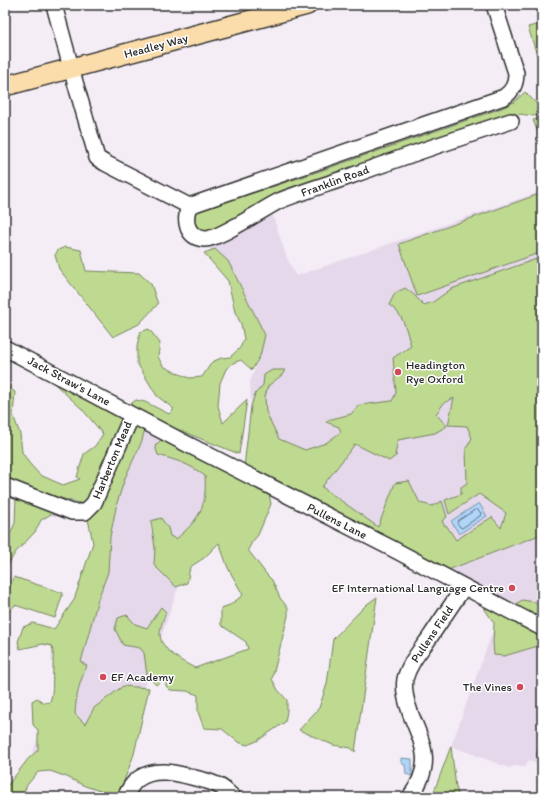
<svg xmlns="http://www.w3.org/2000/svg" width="547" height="802" font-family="Itim,sans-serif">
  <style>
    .built { fill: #e6d8eb }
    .green { fill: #beda91; stroke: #74825e; fill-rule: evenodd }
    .water { fill: #afd5f9; stroke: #7a91a7 }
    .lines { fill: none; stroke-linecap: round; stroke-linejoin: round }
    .shore { stroke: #606f7d; stroke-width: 1 }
    .minor-casing { stroke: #2b2b2b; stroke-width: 18 }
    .major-casing { stroke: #2b2b2b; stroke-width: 22 }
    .minor { stroke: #fff; stroke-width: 15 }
    .major { stroke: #fbddab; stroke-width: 19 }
    .poi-dot { fill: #d1495b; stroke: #fff; stroke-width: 1.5 }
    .labels { text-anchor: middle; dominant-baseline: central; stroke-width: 3; stroke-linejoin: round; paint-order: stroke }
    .street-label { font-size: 12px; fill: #2b2b2b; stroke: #fff }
    .poi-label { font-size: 12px; fill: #2b2b2b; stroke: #fff; text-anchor: start }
  </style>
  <rect width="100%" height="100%" fill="#f4edf6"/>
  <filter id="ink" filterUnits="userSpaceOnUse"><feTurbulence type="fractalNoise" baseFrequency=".025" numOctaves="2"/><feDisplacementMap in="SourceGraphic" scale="8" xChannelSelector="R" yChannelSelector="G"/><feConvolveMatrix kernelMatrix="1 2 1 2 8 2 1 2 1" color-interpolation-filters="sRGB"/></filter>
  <g filter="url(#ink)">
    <!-- built -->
    <path class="built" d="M542,191V619L244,467L251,406L250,381L260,356L238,296L210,248L272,214L287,258L296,276Z
      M137,426L161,440L219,468L111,784L31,758L102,541Z
      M500,611L542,633V765L529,760L525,767L515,766L509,768L451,746Z"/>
    <!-- green -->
    <path class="green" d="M539,24L542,29V71L528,27Z
      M525,92L537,104L541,114C532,119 524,112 514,115L214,234H200L190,216L193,213L317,172L502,108L514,102Z
      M542,118V143L533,120Z
      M542,193V252L417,296L399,244Z
      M65,247L81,250L86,271L139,273L151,284L158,304L139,324L113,337L59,269L55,255L58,250Z
      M215,249L228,261L265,335L260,356L252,370L241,360L233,363L226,369L220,383L218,406L223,423L247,400L239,454L169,426L129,405L136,400L145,402L169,414L174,409L157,396L137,363V347L140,332L149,329L160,343L158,357L163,366L175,372L189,378L202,377L212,362L221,358L230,357L240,348L244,339L241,324L235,312L228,281L204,253Z
      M542,257V534L448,570L244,467L251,406L255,394L263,385L264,375L272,370H285L282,375L268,386L265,397L266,412L279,439L305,450L326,443L341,432L339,427L326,422L328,420L351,414L359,405L392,401L396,393L393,358L411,346C406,330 404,314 389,305L395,293L405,288L413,294L424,305L433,302L451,289ZM454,398L448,425L467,426L472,438L466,449L467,483L461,487V494L445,500L449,514L479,494L506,513L501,528L492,517L456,540L446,525L445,526L442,521L447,517L442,501L432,506L420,503L409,481L395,483L378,527L322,487L355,444L389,461L397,455H395L398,440L435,433L447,426L436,414L444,403Z
      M46,376L124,418L94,491L84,504L56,497L5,479V421L8,405L5,391L8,387L15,392L13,415L20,434L22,452L29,463L40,475L63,485L80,479L77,477L84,454L95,446L103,434L82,409Z
      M134,423L143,424L144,432L142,441L125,478L117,503L110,537L108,572L98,599L81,662L87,666C79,682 76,697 75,714L85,724L94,708L123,686L149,688L134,754L118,797L85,786L67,777L50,771L38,772L27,785L22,797H5V783L8,785L28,759L38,750V730L33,725L32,701L37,698L44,703L50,702C54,689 52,680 53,668C53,660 54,654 52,646L43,644L20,649L18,642L23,627L33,623L54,629L74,600L93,543L88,519L100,502Z
      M161,440L213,464L269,494L271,504L266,516L258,535L252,542L248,550L267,575L272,580L280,598L288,608V616L272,679L278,690L287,700V711L285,722L257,741L247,745L238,742L222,729L204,728L198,712V695L187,691L170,690L166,686V676L156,685L147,675L144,653L140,648L123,645L115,629L118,618L127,615L135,624L147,628L161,607L166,612C164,618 160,627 160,634C160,650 183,662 195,668L248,649L246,642L221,625V608L230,605L243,595L228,568L219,543L204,558L190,567L187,583L176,587L154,565L155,548L151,521L161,518L168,528L170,536L176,539C199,520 207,507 205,476C188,463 178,461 158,455L155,446Z
      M16,498L53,513L41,520L35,532L15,553L7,567L10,587L14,577L63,593L55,618L15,605L5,616V533L10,534L15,523Z
      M377,597L355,752L351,748L333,745L299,730L319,708L327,684L333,639L366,605Z
      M522,600L542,603V619L515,605Z
      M484,608L500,611L542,633V648L538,646L504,656L494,655L493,643L494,623Z
      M542,743V768C536,757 534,754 542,743Z
      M451,746L456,787L459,797H432Z"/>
    <!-- water -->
    <path class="water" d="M479,503L487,516L459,534L451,521Z
      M401,758L412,759V776L406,774L405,765L401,763Z"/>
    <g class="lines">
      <!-- shore -->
      <path class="shore" d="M477,509L481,513L480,516L462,528L460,527L457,523L458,521Z"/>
      <defs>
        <path id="minor" d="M54,5L75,82L97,158L105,163L189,206L504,97C513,91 516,84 516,73L494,5
          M189,206C184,220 186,237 204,239C218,240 263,209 279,201C301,192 325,185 348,177C402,157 456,139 511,121
          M5,348L183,442L393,549L542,628
          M5,486L72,512H85L94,503L132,415
          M125,797C128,791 132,783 138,779C155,767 176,773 195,778C204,780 213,782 221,787C226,790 229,794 233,797
          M410,797C433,766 425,748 411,715C407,703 403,692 405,679C409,664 419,652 428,640C440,622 452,604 464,587"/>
        <path id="major" d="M5,86L307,5"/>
      </defs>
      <!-- minor casing -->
      <use href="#minor" class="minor-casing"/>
      <!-- major casing -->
      <use href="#major" class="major-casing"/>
      <!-- minor -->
      <use href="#minor" class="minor"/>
      <!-- major -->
      <use href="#major" class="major"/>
    </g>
  </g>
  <!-- markers -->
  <g class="poi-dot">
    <circle cx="398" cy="372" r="4"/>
    <circle cx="512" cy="588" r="4"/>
    <circle cx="103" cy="677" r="4"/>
    <circle cx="520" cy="687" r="4"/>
  </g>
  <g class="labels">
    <!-- street labels -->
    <g class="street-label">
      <text transform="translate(156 46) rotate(-15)">Headley Way</text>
      <text transform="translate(335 181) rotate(-20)">Franklin Road</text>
      <text transform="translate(69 381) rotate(28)">Jack Straw's Lane</text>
      <text transform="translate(112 460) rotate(-67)">Harberton Mead</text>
      <text transform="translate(337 521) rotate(27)">Pullens Lane</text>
      <text transform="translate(432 634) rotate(-56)">Pullens Field</text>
    </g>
    <!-- poi labels -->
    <g class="poi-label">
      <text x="406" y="365">Headington<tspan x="406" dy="14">Rye Oxford</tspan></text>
      <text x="504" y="588" text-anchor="end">EF International Language Centre</text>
      <text x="111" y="677">EF Academy</text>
      <text x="512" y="687" text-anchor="end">The Vines</text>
    </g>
  </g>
  <!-- margin -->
  <rect width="547" height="802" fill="none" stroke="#fff" stroke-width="20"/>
  <rect x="10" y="10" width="527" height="782" fill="none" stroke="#2b2b2b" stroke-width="1.5" filter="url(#ink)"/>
</svg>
